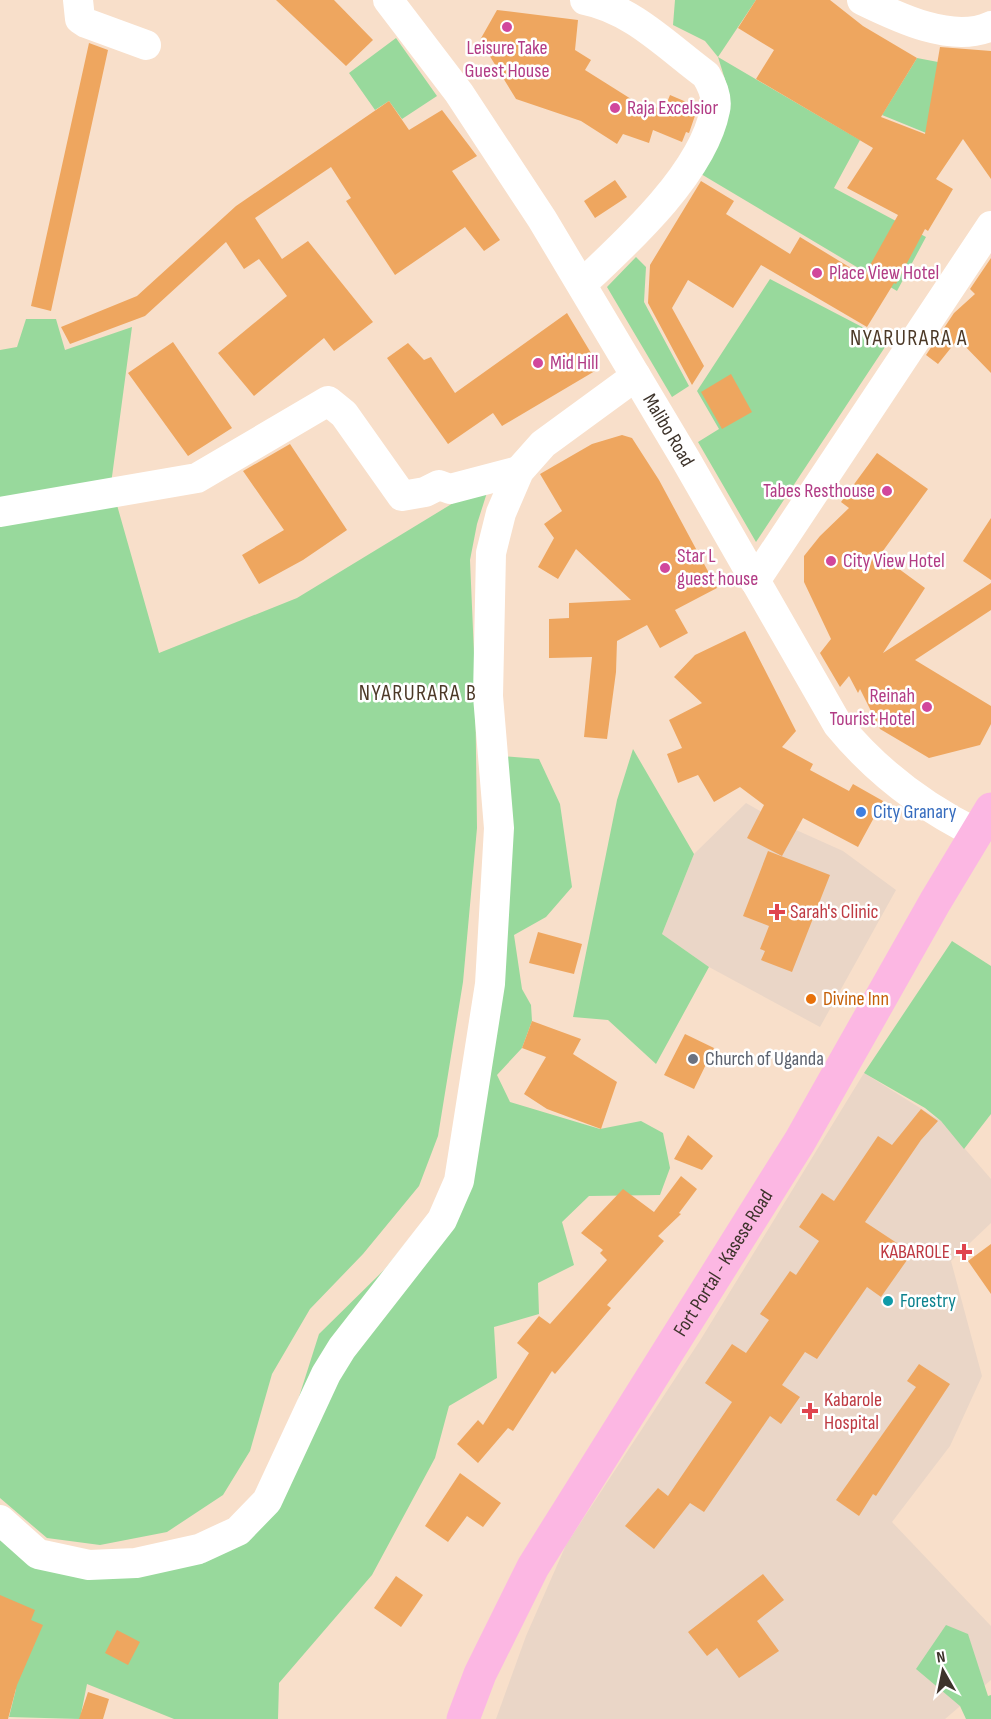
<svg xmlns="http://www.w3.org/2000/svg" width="991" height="1719" font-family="'Sofia Sans Condensed',sans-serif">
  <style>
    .medical { fill: #ead6c7 }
    .green { fill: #98d99c }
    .building { fill: #eea65f }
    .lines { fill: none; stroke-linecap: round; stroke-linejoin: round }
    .minor { stroke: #fff; stroke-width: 30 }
    .highway { stroke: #fcb7e3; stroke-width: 33 }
    .hotel-dot { fill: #d1479c; stroke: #fff; stroke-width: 2 }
    .shop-dot { fill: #3f7fe0; stroke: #fff; stroke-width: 2 }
    .health-dot { fill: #e0444e; stroke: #fff; stroke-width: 2 }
    .food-dot { fill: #e8710a; stroke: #fff; stroke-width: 2 }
    .worship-dot { fill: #6b7280; stroke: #fff; stroke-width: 2 }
    .culture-dot { fill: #0f9aa8; stroke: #fff; stroke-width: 2 }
    .labels { text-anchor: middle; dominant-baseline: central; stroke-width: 5; stroke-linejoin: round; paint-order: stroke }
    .hotel-label { font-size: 20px; fill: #b23c85; stroke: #fff; text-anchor: start }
    .street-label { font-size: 20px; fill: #3d332b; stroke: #fff }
    .shop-label { font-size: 20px; fill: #366cbe; stroke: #fff; text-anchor: start }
    .health-label { font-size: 20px; fill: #be3a42; stroke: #fff; text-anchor: start }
    .food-label { font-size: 20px; fill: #c56008; stroke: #fff; text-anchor: start }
    .worship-label { font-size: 20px; fill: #5b616d; stroke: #fff; text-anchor: start }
    .culture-label { font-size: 20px; fill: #0d838f; stroke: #fff; text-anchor: start }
    .quarter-label { font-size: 22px; letter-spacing: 1.5px; fill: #4c3927; stroke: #fff }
  </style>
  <rect width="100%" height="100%" fill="#f8dfca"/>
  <!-- medical -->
  <path class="medical" d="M746,803L785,825L843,851L896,890L820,1027L709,967L662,934L694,854Z
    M864,1073L941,1121L991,1179V1223L951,1261L982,1376L950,1446L892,1522L991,1626V1680L945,1719H496L526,1636L566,1545L701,1339Z"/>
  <!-- green -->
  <path class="green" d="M675,0H756L718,57L860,140L834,188L926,237L897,291L701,174L727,86L718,57L705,41L673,25Z
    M396,38L437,96L402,119L389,101L375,110L349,73Z
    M917,58L938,62L958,146L882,115Z
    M636,257L646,267L644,302L689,386L672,397L607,287Z
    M770,279L889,341L756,542L698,442L719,429L697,391Z
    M26,319H56L65,350L132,327L111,484L159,653L297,598L491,480L477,524L470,560L475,677L477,828L463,982L438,1136L419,1186L363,1254L310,1309L272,1374L250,1451L223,1495L167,1532L100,1545L47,1538L0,1498V350L17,347Z
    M633,749L694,854L662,934L709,967L656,1064L608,1020L573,1017L617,800Z
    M500,756L539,759L560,804L572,887L546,917L514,935L522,989L531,1005L532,1021L522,1048L497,1075L510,1102L600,1129L641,1121L663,1133L670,1168L660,1195L589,1196L562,1222L574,1265L538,1283L539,1314L494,1327L497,1378L449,1406L435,1458L372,1575L279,1683L278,1719H174L87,1684L80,1719L9,1717L16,1689L0,1684V1540L36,1564L223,1541L272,1482L319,1334L384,1270L449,1189L482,991Z
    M952,941L991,966V1114L964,1149L941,1121L925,1108L864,1073Z
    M946,1625L968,1634L988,1696L991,1695V1719H966L960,1706L916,1669Z"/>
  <!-- building -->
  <path class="building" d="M276,0H334L373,40L346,66Z
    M756,0H830L863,26L917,58L881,117L925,134L940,47L991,51V179L963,139L936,179L953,189L928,231L925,229L896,284L894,283L867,327L761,265L733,308L688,280L672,308L704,366L692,385L648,303L650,265L701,181L734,201L726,214L790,254L800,237L864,276L898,215L847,188L873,148L756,79L774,50L738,28Z
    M497,10L578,20L575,50L591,60L585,70L647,109L649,105L664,110L670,95L698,107L689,133L686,132L682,142L653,130L649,143L623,134L617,144L581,121L516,99L480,40Z
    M89,43L108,50L51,311L31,306Z
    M389,101L409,130L442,110L477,156L452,171L500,240L484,251L465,227L395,275L346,201L351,198L331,167L255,218L282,259L308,241L373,322L334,351L324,338L254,396L218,353L287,296L259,259L244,269L226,242L145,316L70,344L61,327L137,296L236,206Z
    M615,180L627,197L595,218L584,201Z
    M991,258V373L958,339L938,364L926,355L954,313L975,294L970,289Z
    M567,313L600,368L502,426L493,413L448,444L387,358L408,343L424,360L431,357L455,393Z
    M173,342L232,428L188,456L128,373Z
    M731,374L752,412L722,429L701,392Z
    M622,435L632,438L659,480L717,588L675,610L688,633L660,648L647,625L617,641L616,672L607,739L584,737L592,657L549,658V619L569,618V603L631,600L576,549L558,579L538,567L554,538L544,524L562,511L540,474L592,444Z
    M290,444L347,530L303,560L259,584L242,555L284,530L243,471Z
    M877,453L928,489L880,555L925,588L883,653L991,583V610L915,660L991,706V724L980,745L929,758L880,729L860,689L858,693L849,676L840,687L820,653L831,639L804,582V556L820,536L849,508L841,502Z
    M991,518V580L963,561Z
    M745,631L796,731L782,747L813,764L810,770L849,791L853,784L883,801L858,847L803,818L782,856L747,838L764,805L740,787L714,802L698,775L678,783L667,754L682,748L669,720L702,703L674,677L695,655Z
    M768,851L830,875L792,972L761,960L765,951L760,949L769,926L743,916Z
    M538,932L582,944L574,974L529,963Z
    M532,1021L581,1039L573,1054L617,1082L601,1129L547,1109L524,1094L546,1057L522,1048Z
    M685,1034L714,1048L694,1089L664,1075Z
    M921,1109L938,1121L921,1140L865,1222L912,1253L881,1297L867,1287L817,1359L805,1352L782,1385L800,1397L781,1424L770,1416L704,1512L690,1503L654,1549L625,1526L658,1488L668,1496L732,1402L705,1383L732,1344L746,1353L769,1320L760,1314L790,1271L796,1275L819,1241L799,1227L822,1193L834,1201L878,1136L892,1145Z
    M688,1135L713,1156L702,1170L674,1159Z
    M681,1176L697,1189L679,1213L681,1214L658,1236L664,1241L607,1305L611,1308L555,1374L552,1371L513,1431L508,1428L478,1463L457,1444L478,1420L483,1425L529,1353L517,1343L539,1316L550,1324L607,1260L600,1253L603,1250L581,1233L623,1189L654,1212Z
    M991,1244V1294L968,1261Z
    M919,1364L950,1384L876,1496L873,1494L859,1516L836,1500L916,1387L907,1381Z
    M460,1473L501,1503L483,1527L467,1516L448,1542L425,1526Z
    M763,1574L784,1600L757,1621L779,1651L739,1678L717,1648L707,1656L688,1632Z
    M396,1576L423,1595L401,1627L374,1608Z
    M0,1595L35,1610L31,1620L43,1625L17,1685L8,1719H0Z
    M117,1630L140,1642L128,1665L105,1653Z
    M88,1692L109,1699L103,1719H79Z"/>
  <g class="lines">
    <!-- minor -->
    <g class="minor">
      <path d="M78,0L80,19L86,23L146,45"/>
      <path id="s1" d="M388,0L459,93L542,219L686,460L838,725C876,771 923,807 976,833"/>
      <path d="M862,0C897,17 952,44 991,26"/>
      <path d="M582,284C627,242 703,173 715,110C718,98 712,85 706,75C668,47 632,9 585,0"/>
      <path d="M0,512L197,478L328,401L344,414L402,496L425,492L439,485L450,489L519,471"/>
      <path d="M755,581L991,226"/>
      <path d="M0,1520L38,1554L89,1565L136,1563L199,1549L238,1531L267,1501L326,1374L342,1348L442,1220L459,1181L490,984L499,828L488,696L491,553L501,513L519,471L543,444L636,376"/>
    </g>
    <!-- highway -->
    <path class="highway" id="s2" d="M463,1719L480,1674L533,1567L800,1141L935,902L991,809"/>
  </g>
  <!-- markers -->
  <g class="hotel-dot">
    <circle cx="507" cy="27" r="6"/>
    <circle cx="615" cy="108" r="6"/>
    <circle cx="817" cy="273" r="6"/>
    <circle cx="538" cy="363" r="6"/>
    <circle cx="887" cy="491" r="6"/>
    <circle cx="831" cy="561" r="6"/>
    <circle cx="665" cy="568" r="6"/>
    <circle cx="927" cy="707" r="6"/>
  </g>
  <circle class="shop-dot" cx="861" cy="812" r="6"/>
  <g class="health-dot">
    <path d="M774 903h6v6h6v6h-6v6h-6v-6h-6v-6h6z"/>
    <path d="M961 1243h6v6h6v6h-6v6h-6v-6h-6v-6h6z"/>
    <path d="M807 1402h6v6h6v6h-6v6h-6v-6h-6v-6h6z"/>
  </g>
  <circle class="food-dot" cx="811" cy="999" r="6"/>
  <circle class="worship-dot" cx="693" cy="1059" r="6"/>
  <circle class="culture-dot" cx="888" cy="1301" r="6"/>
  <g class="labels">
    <!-- hotel labels -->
    <g class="hotel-label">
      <text x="507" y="48" text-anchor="middle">Leisure Take<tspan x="507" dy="23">Guest House</tspan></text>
      <text x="627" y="108">Raja Excelsior</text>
      <text x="829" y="273">Place View Hotel</text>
      <text x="550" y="363">Mid Hill</text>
      <text x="875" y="491" text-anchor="end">Tabes Resthouse</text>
      <text x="677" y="556">Star L<tspan x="677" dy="23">guest house</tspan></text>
      <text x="843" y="561">City View Hotel</text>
      <text x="915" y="696" text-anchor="end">Reinah<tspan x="915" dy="23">Tourist Hotel</tspan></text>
    </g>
    <!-- street labels -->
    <g class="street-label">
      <text stroke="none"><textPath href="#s1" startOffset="514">Malibo Road</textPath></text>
      <text stroke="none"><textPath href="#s2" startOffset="526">Fort Portal - Kasese Road</textPath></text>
    </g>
    <!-- shop labels -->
    <g class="shop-label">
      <text x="873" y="812">City Granary</text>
    </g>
    <!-- health labels -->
    <g class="health-label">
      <text x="790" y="912">Sarah's Clinic</text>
      <text x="950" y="1252" text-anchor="end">KABAROLE</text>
      <text x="824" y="1400">Kabarole<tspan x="824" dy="23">Hospital</tspan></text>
    </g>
    <!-- food labels -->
    <g class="food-label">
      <text x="823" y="999">Divine Inn</text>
    </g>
    <!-- worship labels -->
    <g class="worship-label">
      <text x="705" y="1059">Church of Uganda</text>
    </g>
    <!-- culture labels -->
    <g class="culture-label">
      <text x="900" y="1301">Forestry</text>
    </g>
    <!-- quarter labels -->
    <g class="quarter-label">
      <text x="909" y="338">NYARURARA A</text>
      <text x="418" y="693">NYARURARA B</text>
    </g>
  </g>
  <!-- north arrow -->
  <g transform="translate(943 1671) rotate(351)" stroke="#ffffff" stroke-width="4.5" paint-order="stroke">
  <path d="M0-4.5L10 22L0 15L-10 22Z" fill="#3d332b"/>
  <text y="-9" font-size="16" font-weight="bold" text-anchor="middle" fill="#3d332b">N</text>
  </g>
</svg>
